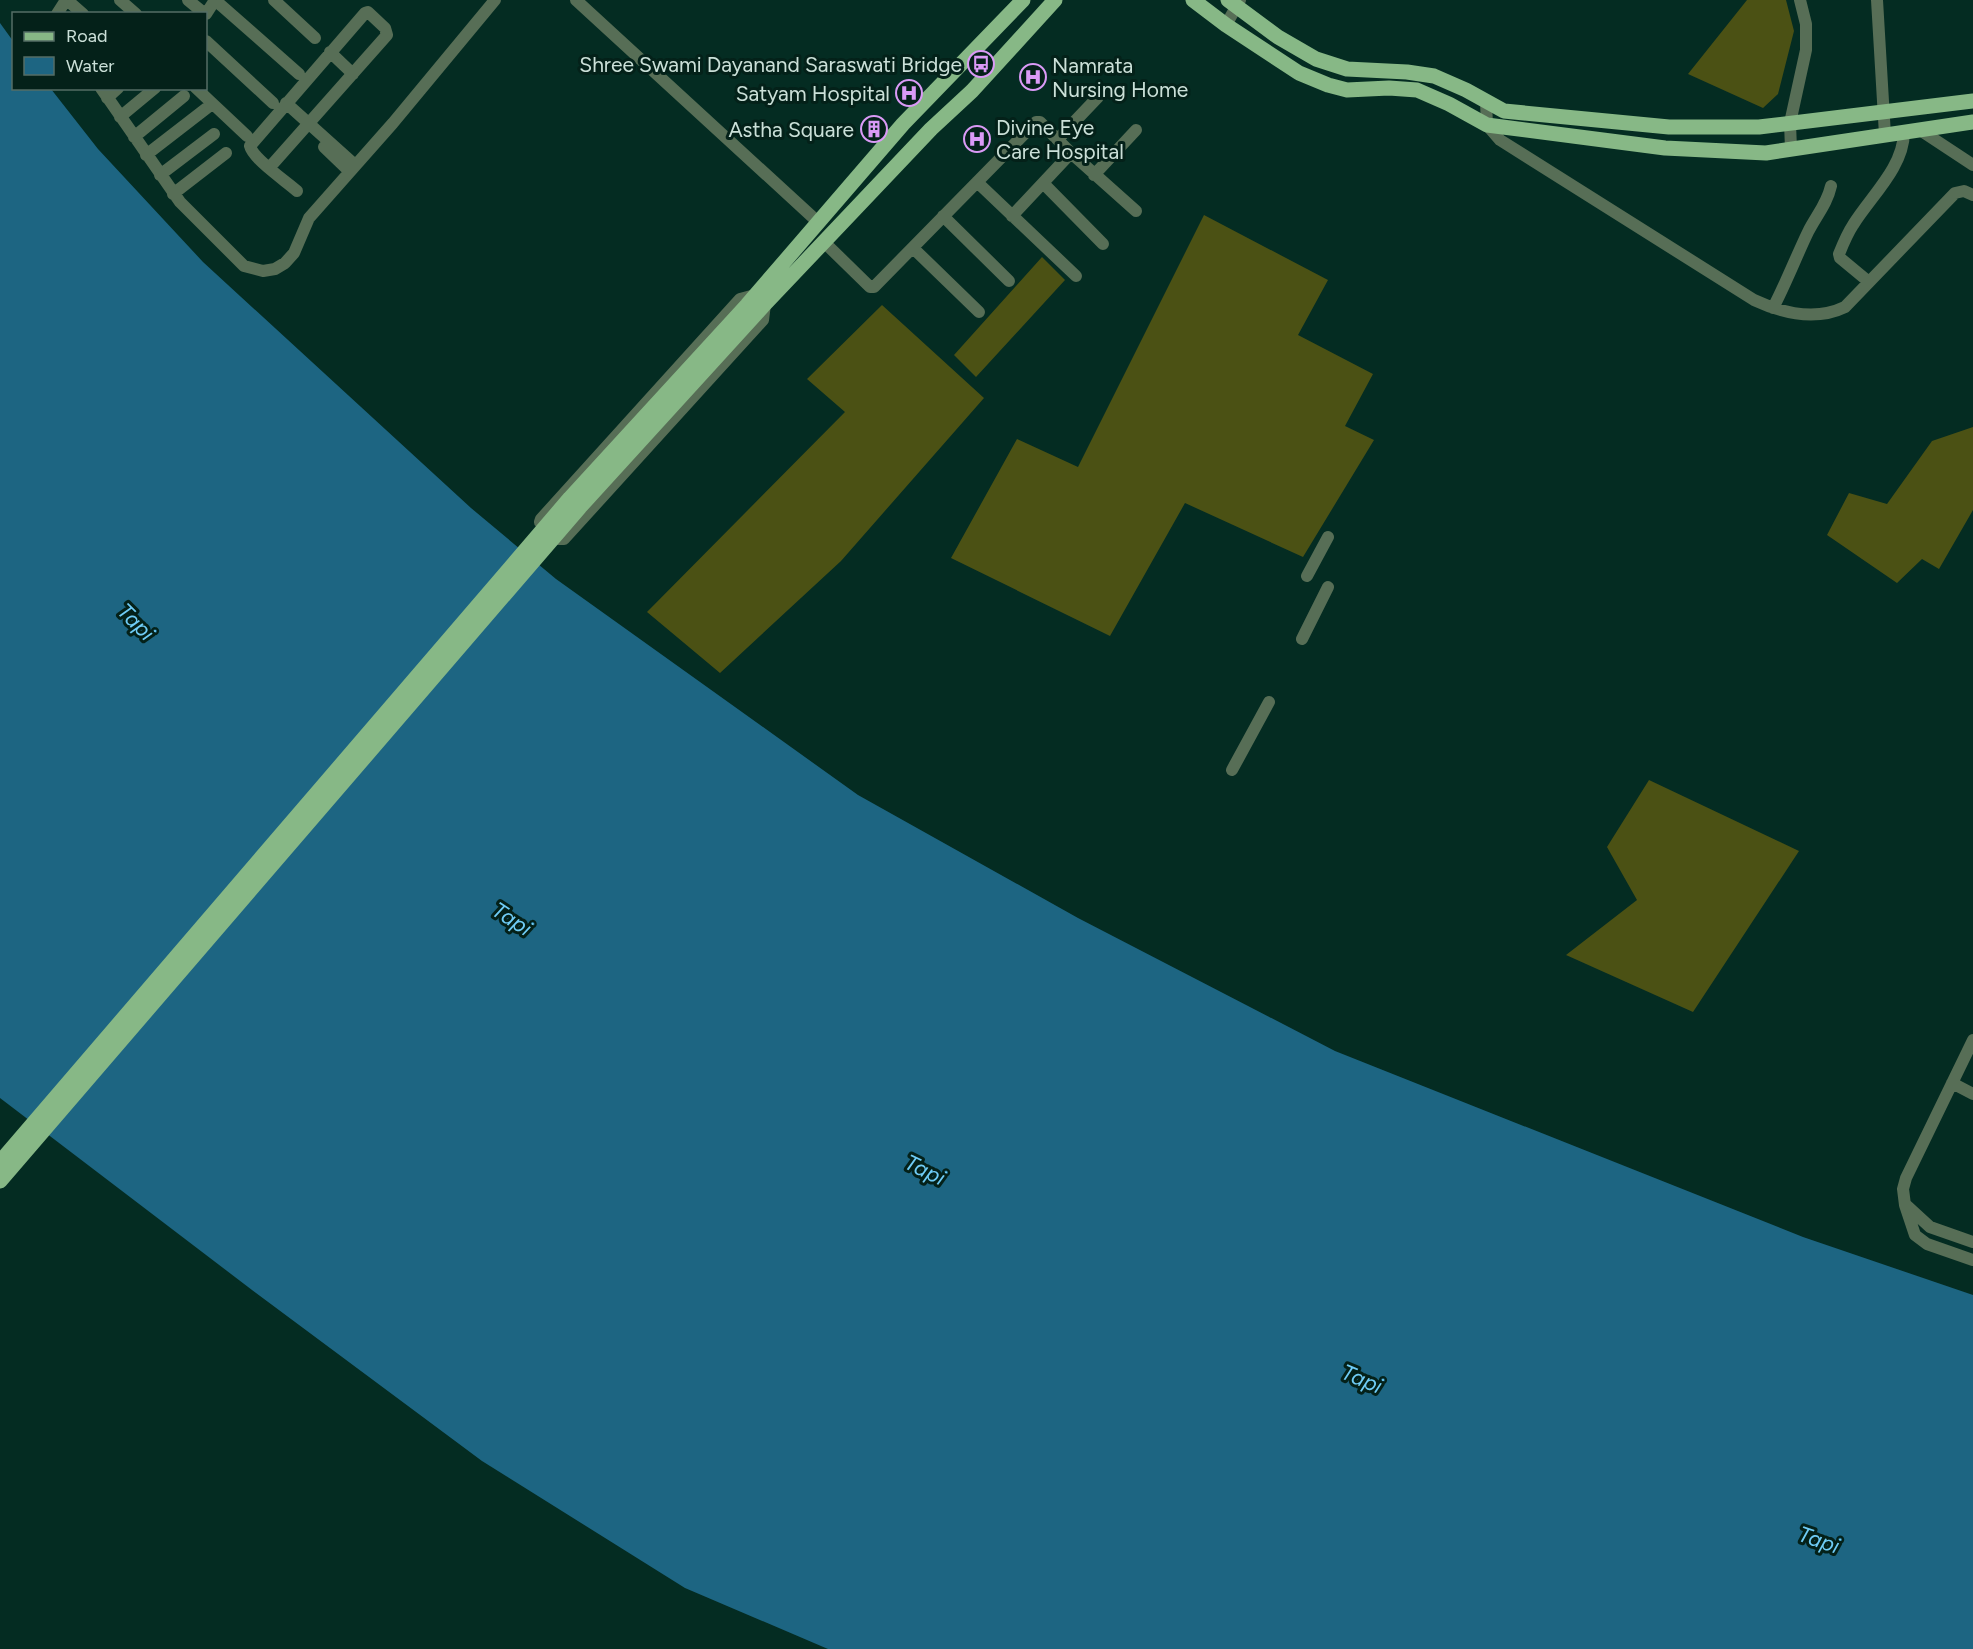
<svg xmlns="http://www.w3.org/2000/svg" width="1973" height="1649" font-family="Figtree,sans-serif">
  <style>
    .forest { fill: #4b5114 }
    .water { fill: #1d6582 }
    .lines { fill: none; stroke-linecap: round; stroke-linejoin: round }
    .minor { stroke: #576e56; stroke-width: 12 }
    .major { stroke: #87b886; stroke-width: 15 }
    .labels { text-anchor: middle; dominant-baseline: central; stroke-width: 6; stroke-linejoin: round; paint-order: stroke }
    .poi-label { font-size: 21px; fill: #cbe0d8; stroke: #042119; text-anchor: end }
    .water-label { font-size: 22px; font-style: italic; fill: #6fccf6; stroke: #042119 }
  </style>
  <rect width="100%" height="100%" fill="#042c22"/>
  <!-- forest -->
  <path class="forest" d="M1747,0H1786L1794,31L1778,94L1763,108L1688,74Z
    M1204,215L1328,280L1298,335L1373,374L1345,426L1374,440L1303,557L1185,503L1110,636L951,558L1017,439L1078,467Z
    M1042,257L1065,280L976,377L954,355Z
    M882,305L984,398L841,561L720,673L647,612L845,412L807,379Z
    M1973,427V510L1939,569L1922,559L1897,583L1827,535L1849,493L1887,504L1932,441Z
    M1649,780L1799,851L1693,1012L1566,955L1637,900L1607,847Z"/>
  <!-- water -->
  <path class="water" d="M0,23L13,41L14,88L51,89L98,149L203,262L471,508L556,579L858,795L1078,918L1335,1051L1803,1237L1973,1295V1649H828L685,1588L482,1461L252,1290L0,1098Z"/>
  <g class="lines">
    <!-- minor -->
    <path class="minor" d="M67,0L83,14
      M120,0L136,14
      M188,0L205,14
      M274,0L315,38
      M576,0L819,223
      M1877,0L1885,135
      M57,14L66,0
      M206,14L215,0L299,74
      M1226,25L1240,0
      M206,41L273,103
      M330,52L353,74
      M101,88L180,202L244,266L263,271L275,269L285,263L294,253L309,218L393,123L495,0
      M196,88L247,136
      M107,98L118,88
      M1486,102L1487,125L1500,140L1754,300C1782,313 1816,321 1845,307L1955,193L1964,191L1973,195
      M286,103L355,165
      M120,117L155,88
      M1920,130L1973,165
      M134,137L184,96
      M1058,139L1098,97
      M324,147L349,171
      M1791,149L1790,123L1806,50V24L1800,0
      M146,155L212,104
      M270,167L387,35L385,28L368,12L365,13L250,146C253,159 286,181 297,191
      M160,175L214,134
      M1094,175L1136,130
      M977,182L1076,276
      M1043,183L1103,244
      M173,194L226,153
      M943,216L1009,281
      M1012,216L1071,153
      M824,242L870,287H874L1036,122H1040L1071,153L1136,211
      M913,248L979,312
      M1869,282L1840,258L1839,254C1843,244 1847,234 1853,225C1871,196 1903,168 1904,133
      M755,295L740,299L541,519L540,522L559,539H564L763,320L765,304
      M1773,308C1786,283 1796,257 1808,232C1816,216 1827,204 1831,186
      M1307,576L1328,537
      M1302,639L1328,587
      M1232,770L1269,702
      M1973,1040L1906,1178L1903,1189L1905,1205L1915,1235L1927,1244L1973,1260
      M1952,1083L1973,1094
      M1906,1205L1930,1227L1973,1242"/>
    <!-- major -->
    <path class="major" d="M1193,0L1226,25L1299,73L1328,85L1347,90L1389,88L1417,90L1449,104L1487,125L1665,148L1766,153L1973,122
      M1228,0L1278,37L1316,59L1347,69L1407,72L1434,76L1466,90L1504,111L1669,127H1759L1973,101
      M0,1162L570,498L747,305L903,124L1023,0
      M0,1181L580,507L765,304L931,129L972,91L1055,0"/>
  </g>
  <!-- icons -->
  <defs>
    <symbol id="bus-ring" viewBox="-11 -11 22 22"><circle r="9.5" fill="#042119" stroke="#da9af6" stroke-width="1.5"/><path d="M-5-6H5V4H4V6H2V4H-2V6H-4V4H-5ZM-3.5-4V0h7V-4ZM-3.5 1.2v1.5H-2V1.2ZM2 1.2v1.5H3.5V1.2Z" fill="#da9af6"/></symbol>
    <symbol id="hospital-ring" viewBox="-11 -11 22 22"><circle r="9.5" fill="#042119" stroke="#da9af6" stroke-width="1.5"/><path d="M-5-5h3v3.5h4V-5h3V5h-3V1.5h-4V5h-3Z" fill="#da9af6"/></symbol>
    <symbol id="building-ring" viewBox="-11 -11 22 22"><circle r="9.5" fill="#042119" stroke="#da9af6" stroke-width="1.5"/><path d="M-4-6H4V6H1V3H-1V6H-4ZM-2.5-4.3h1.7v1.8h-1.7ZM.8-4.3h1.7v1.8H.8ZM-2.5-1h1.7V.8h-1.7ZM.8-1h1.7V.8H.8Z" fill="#da9af6"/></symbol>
  </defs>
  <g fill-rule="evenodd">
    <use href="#bus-ring" x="966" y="49" width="30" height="30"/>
    <use href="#hospital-ring" x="1018" y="62" width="30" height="30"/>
    <use href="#hospital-ring" x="894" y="78" width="30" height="30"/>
    <use href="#building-ring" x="859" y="114" width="30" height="30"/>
    <use href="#hospital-ring" x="962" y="124" width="30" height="30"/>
  </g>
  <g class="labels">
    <!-- poi labels -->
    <g class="poi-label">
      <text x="962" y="64">Shree Swami Dayanand Saraswati Bridge</text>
      <text x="1052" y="65" text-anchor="start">Namrata<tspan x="1052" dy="24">Nursing Home</tspan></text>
      <text x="890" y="93">Satyam Hospital</text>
      <text x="996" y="127" text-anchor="start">Divine Eye<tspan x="996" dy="24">Care Hospital</tspan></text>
      <text x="854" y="129">Astha Square</text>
    </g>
    <!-- water labels -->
    <g class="water-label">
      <text transform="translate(136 622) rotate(45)">Tapi</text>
      <text transform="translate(512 919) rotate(33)">Tapi</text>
      <text transform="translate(925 1170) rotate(26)">Tapi</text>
      <text transform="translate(1362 1379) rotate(23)">Tapi</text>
      <text transform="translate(1819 1540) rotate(19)">Tapi</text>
    </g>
  </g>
  <!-- legend -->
  <rect x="12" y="12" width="195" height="78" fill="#042119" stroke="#546d65" stroke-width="1.5"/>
  <rect x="24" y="32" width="30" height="9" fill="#87b886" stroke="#546d65" stroke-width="1.5"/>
  <text x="66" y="42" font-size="18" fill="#cbe0d8">Road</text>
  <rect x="24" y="57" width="30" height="18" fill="#1d6582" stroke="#546d65" stroke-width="1.5"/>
  <text x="66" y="72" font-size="18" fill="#cbe0d8">Water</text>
</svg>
